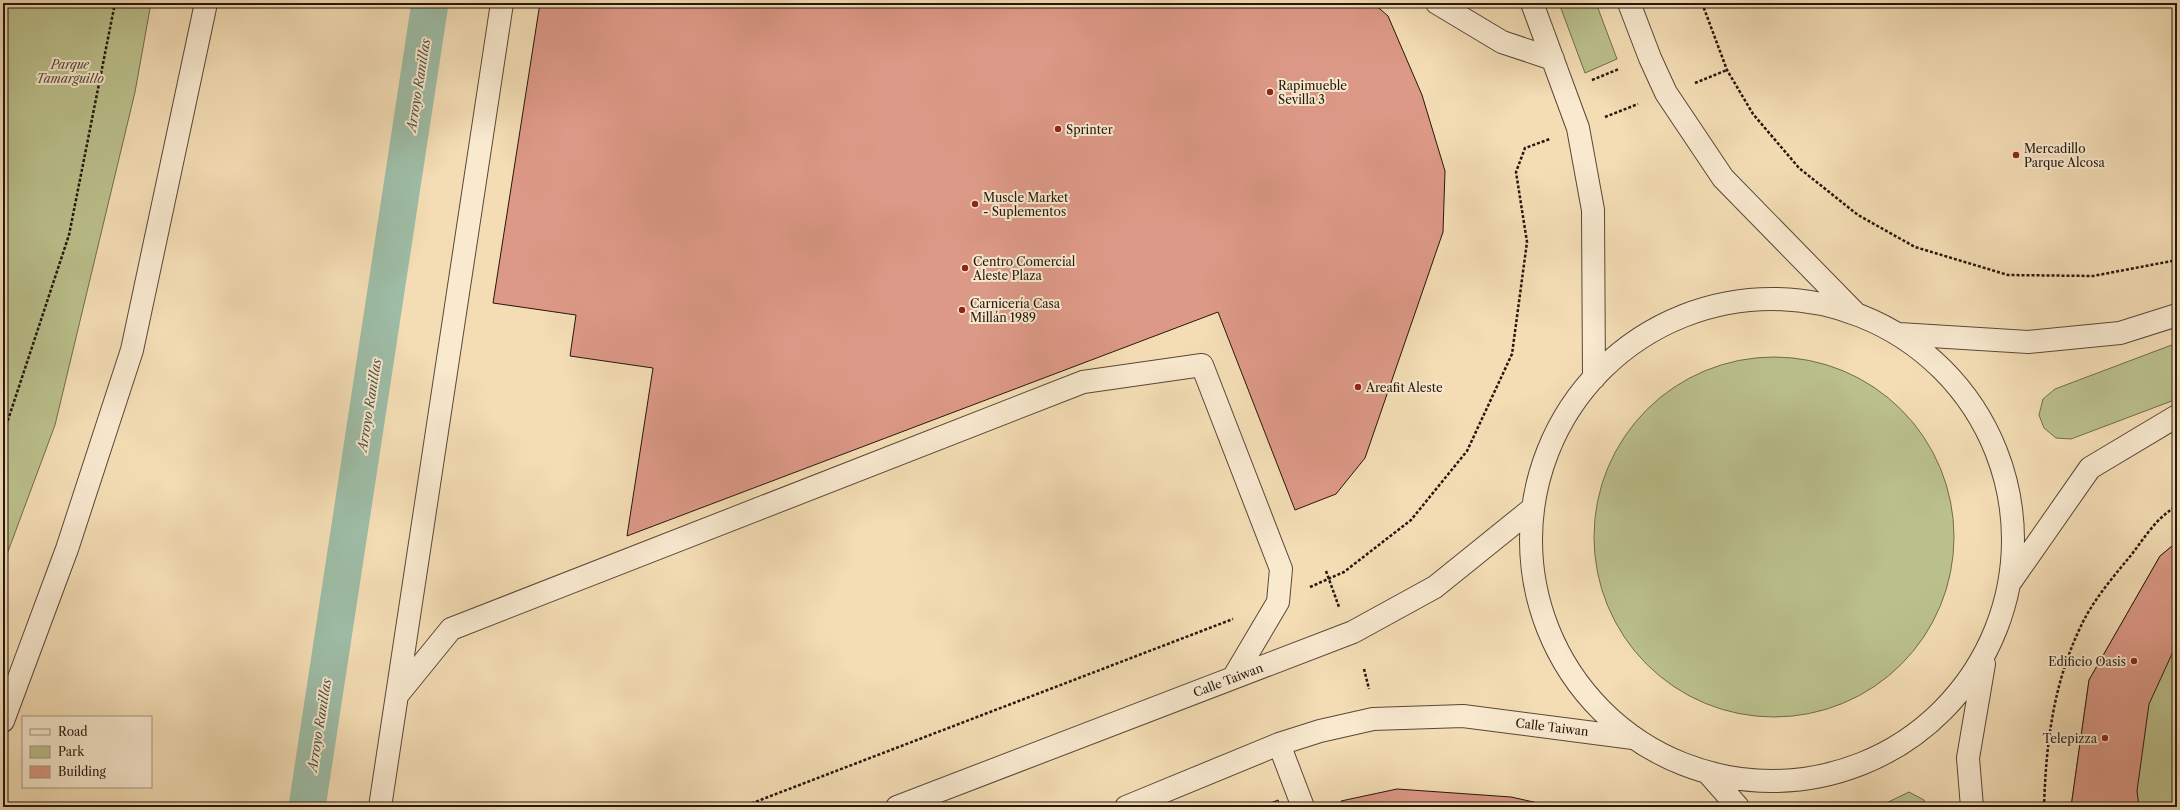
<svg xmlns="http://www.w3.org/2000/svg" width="2180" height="810" font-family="'Libre Caslon Text',serif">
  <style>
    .green { fill: #bbc18d; stroke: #706c4d }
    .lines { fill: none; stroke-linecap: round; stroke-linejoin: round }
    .canal { stroke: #9ebda7; stroke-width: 37 }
    .building { fill: #dd9987; stroke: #25170d }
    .minor-casing { stroke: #594837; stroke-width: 24 }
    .path { stroke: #25170d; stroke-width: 2.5; stroke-dasharray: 3 2; stroke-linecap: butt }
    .minor { stroke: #f8e9cf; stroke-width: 22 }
    .poi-dot { fill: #8f2418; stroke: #f8e9cf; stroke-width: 1.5 }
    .labels { text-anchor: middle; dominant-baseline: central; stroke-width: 4; stroke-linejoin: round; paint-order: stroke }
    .park-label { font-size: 12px; font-style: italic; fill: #524a33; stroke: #f8e9cf }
    .poi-label { font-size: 12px; fill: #25170d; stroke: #f8e9cf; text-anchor: start }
    .street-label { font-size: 12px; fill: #25170d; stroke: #f8e9cf }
    .water-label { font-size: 13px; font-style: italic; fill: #4f5143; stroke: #f8e9cf }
  </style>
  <rect width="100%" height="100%" fill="#f4ddb5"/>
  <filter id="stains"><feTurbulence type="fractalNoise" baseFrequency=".005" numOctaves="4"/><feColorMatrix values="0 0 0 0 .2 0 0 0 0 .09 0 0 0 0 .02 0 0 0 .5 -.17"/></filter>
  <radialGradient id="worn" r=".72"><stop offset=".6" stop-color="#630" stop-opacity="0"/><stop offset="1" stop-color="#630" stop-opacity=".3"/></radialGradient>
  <!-- green -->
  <path class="green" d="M3,3H151L135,92L55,425L3,565Z
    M1559,3H1596L1617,59L1585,73Z
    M2177,343V399L2071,439L2056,438L2044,428L2039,415L2043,399L2055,389Z
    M1594 537a180 180 0 1 1 360 0a180 180 0 1 1-360 0Z
    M2177,542V807H2071L2089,680L2160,556Z
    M1909,792L1924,800L1925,807H1878Z"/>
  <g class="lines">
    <!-- canal -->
    <path class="canal" d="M307,807L430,3"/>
  </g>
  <!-- building -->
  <path class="building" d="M540,3H1373L1388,16L1422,95L1445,171L1443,232L1365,458L1336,494L1295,510L1218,312L627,536L653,368L570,356L576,315L493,303Z
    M2177,542V643L2149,704L2137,791L2139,807H2071L2089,680L2160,556Z
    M1397,789L1511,797L1556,807H1343L1341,801Z
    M1278,800L1280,807H1261Z"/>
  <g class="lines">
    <defs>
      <path id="minor" d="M1437,3L1502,42L1553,59
        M1532,3L1578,128L1593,210L1594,378
        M1629,3L1650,58L1666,93L1723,178L1854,312
        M1531 540a241 241 0 1 1 482 0a241 241 0 1 1-482 0Z
        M1899,334L2028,342L2120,333L2177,315
        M2011,581L2090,468L2177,416
        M399,693L451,629L1083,382L1202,365L1281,569L1278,602L1233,678
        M3,721L67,549L132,350L206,3
        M1279,744L1303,807
        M1708,773L1738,807
        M380,807L502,3
        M897,807L1353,632L1435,587L1533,508
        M1126,807L1279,744L1320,731L1373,719L1463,716L1633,738
        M1972,807L1968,758L1984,664"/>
    </defs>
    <!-- minor casing -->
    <use href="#minor" class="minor-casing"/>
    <!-- path -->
    <path class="path" d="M1702,3L1727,70L1753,114L1799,168L1858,215L1915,247L2008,275L2093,276L2177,260
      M1592,80L1619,69
      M1695,83L1727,70
      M1605,117L1638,104
      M3,435L69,235L115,3
      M1326,571L1339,607
      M1310,587L1344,572L1411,520L1467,451L1512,354L1527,242L1516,172L1525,148L1550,139
      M1364,669L1369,689
      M742,807L1233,619
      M2044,807C2046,744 2053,684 2081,626C2093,600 2114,576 2132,554C2145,537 2157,517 2177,506"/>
    <!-- minor -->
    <use href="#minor" class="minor"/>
  </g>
  <!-- markers -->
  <g class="poi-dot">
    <circle cx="1270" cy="92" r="4"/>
    <circle cx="1058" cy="129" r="4"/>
    <circle cx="2016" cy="155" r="4"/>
    <circle cx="975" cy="204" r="4"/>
    <circle cx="965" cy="268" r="4"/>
    <circle cx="962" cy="310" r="4"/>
    <circle cx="1358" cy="387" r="4"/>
    <circle cx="2134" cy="661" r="4"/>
    <circle cx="2105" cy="738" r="4"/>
  </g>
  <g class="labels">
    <!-- park labels -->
    <g class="park-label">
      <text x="70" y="64">Parque<tspan x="70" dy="14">Tamarguillo</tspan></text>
    </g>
    <!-- poi labels -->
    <g class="poi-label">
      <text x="1278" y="85">Rapimueble<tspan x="1278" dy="14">Sevilla 3</tspan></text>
      <text x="1066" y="129">Sprinter</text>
      <text x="2024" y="148">Mercadillo<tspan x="2024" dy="14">Parque Alcosa</tspan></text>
      <text x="983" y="197">Muscle Market<tspan x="983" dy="14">- Suplementos</tspan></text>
      <text x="973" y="261">Centro Comercial<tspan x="973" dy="14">Aleste Plaza</tspan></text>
      <text x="970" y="303">Carnicería Casa<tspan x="970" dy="14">Millán 1989</tspan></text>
      <text x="1366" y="387">Areafit Aleste</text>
      <text x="2126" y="661" text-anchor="end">Edificio Oasis</text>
      <text x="2097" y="738" text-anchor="end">Telepizza</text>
    </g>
    <!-- street labels -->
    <g class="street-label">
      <text transform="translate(1228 680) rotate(-21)">Calle Taiwan</text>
      <text transform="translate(1552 727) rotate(7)">Calle Taiwan</text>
    </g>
    <!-- water labels -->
    <g class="water-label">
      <text transform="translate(418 85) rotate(-81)">Arroyo Ranillas</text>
      <text transform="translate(369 405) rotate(-81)">Arroyo Ranillas</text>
      <text transform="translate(319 725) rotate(-81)">Arroyo Ranillas</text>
    </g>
  </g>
  <!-- margin -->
  <rect width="2180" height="810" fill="none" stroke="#f4ddb5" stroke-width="16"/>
  <rect x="4" y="4" width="2172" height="802" fill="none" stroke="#25170d" stroke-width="2"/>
  <rect x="8" y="8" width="2164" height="794" fill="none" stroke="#25170d"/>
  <!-- legend -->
  <rect x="22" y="716" width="130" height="72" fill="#f8e9cf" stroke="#a49581"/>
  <rect x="30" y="729" width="20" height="6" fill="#f8e9cf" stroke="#a49581"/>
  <text x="58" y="736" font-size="12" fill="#25170d">Road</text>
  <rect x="30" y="746" width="20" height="12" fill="#bbc18d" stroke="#a49581"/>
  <text x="58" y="756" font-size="12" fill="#25170d">Park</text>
  <rect x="30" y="766" width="20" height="12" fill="#dd9987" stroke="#a49581"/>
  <text x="58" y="776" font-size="12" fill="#25170d">Building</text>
  <rect width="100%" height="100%" filter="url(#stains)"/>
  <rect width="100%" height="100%" fill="url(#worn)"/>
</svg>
